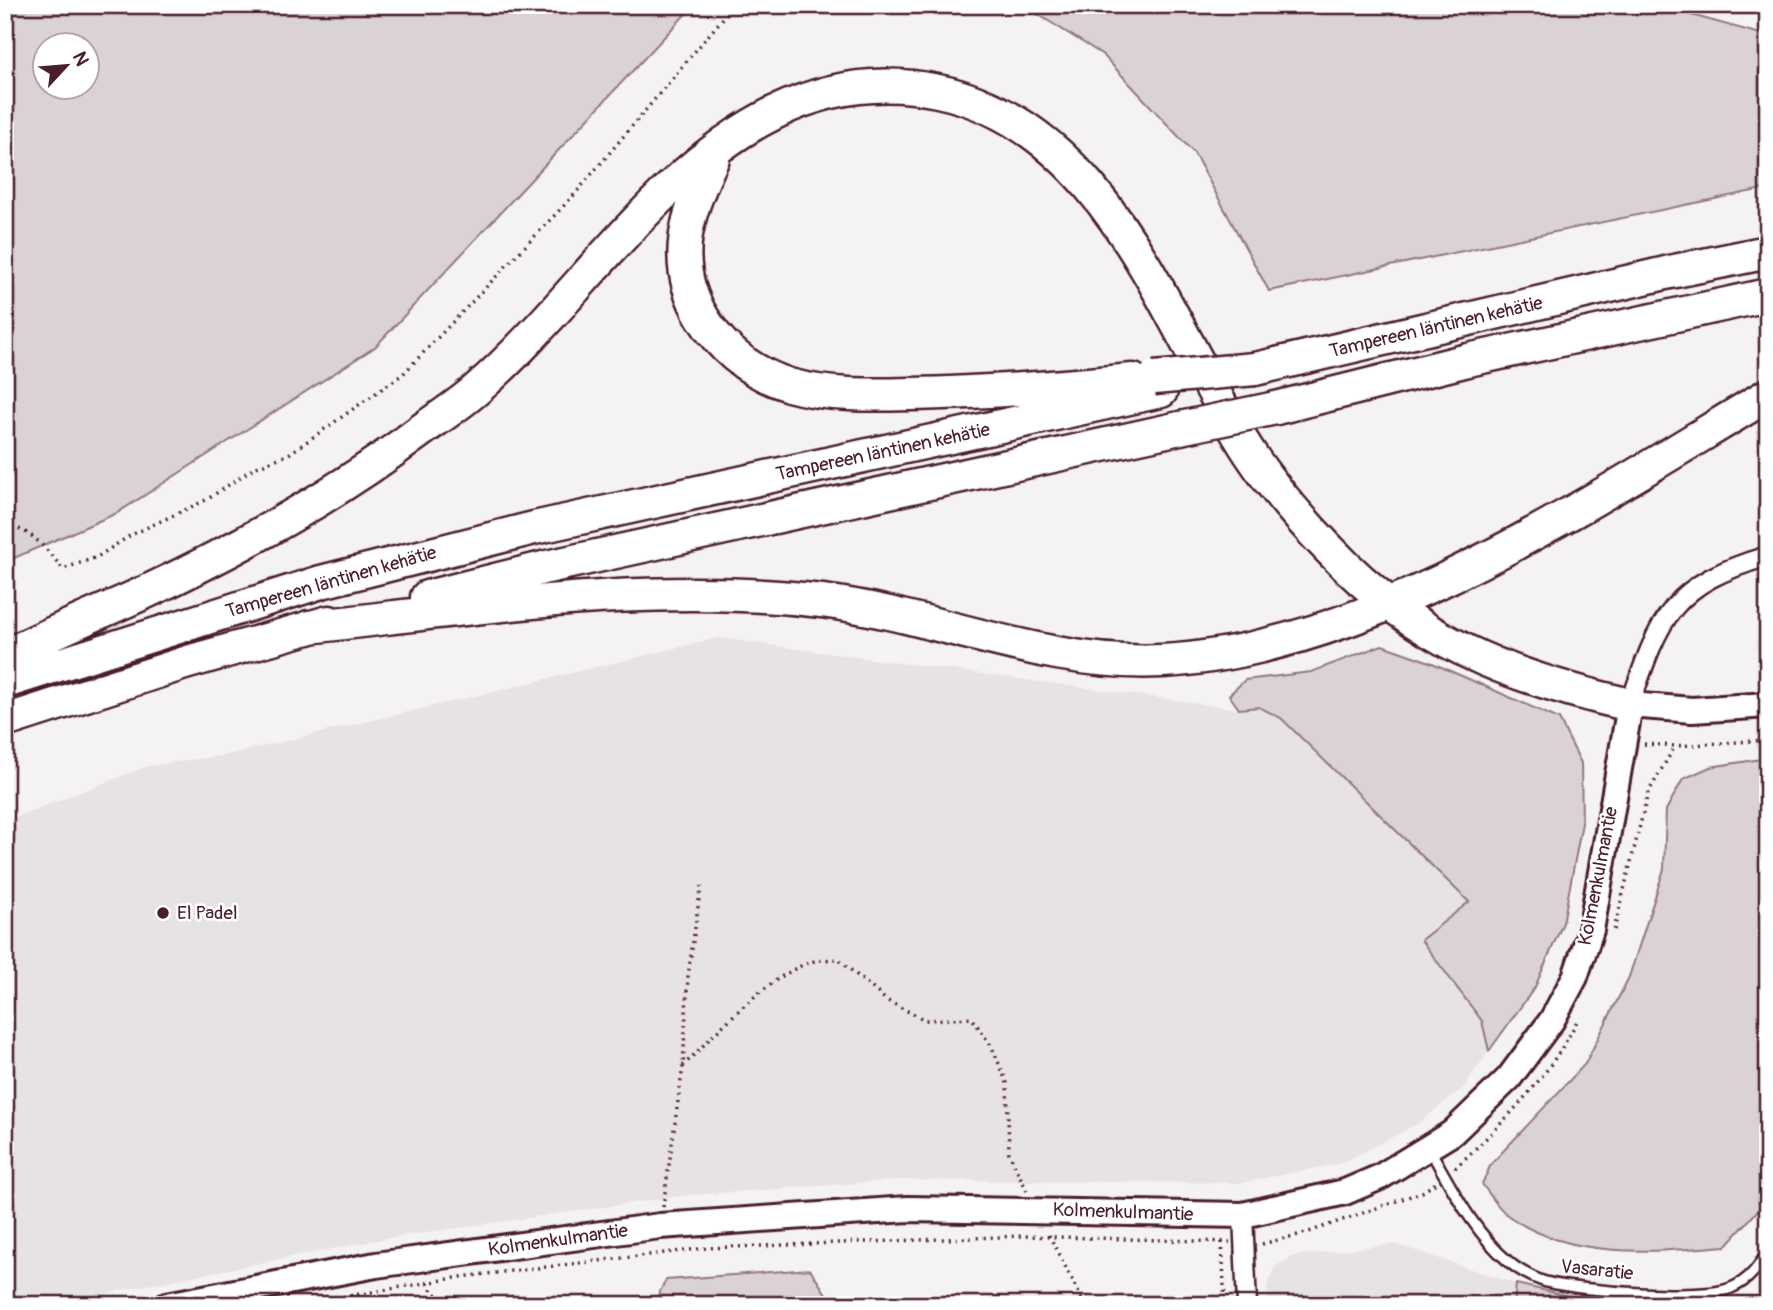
<svg xmlns="http://www.w3.org/2000/svg" width="1773" height="1310" font-family="Pangolin,sans-serif">
  <style>
    .built { fill: #e7e2e3 }
    .green { fill: #dbd2d5; stroke: #927880; stroke-width: 2; fill-rule: evenodd }
    .lines { fill: none; stroke-linecap: round; stroke-linejoin: round }
    .lane-casing { stroke: #4a1f2b; stroke-width: 14 }
    .street-casing { stroke: #4a1f2b; stroke-width: 23 }
    .secondary-casing { stroke: #4a1f2b; stroke-width: 30 }
    .highway-casing { stroke: #4a1f2b; stroke-width: 37 }
    .path { stroke: #4a1f2b; stroke-width: 3.5; stroke-dasharray: 2 5; stroke-linecap: butt }
    .lane { stroke: #fff; stroke-width: 9 }
    .street { stroke: #fff; stroke-width: 18 }
    .secondary { stroke: #fff; stroke-width: 24 }
    .highway { stroke: #fff; stroke-width: 32 }
    .highway-bridge-casing { stroke: #4a1f2b; stroke-width: 37; stroke-linecap: butt }
    .highway-bridge { stroke: #fff; stroke-width: 32 }
    .poi-dot { fill: #4a1f2b; stroke: #fff; stroke-width: 2.5 }
    .labels { text-anchor: middle; dominant-baseline: central; stroke-width: 5; stroke-linejoin: round; paint-order: stroke }
    .street-label { font-size: 19px; fill: #4a1f2b; stroke: #fff }
    .poi-label { font-size: 19px; fill: #4a1f2b; stroke: #fff; text-anchor: start }
  </style>
  <rect width="100%" height="100%" fill="#f4f2f2"/>
  <filter id="ink" filterUnits="userSpaceOnUse"><feTurbulence type="fractalNoise" baseFrequency=".0143" numOctaves="2"/><feDisplacementMap in="SourceGraphic" scale="14" xChannelSelector="R" yChannelSelector="G"/><feConvolveMatrix kernelMatrix="1 2 1 2 8 2 1 2 1" color-interpolation-filters="sRGB"/></filter>
  <g filter="url(#ink)">
    <!-- built -->
    <path class="built" d="M718,638L1239,709L1259,707L1281,718L1469,902L1421,941L1482,1021L1489,1051L1463,1088L1417,1124L1342,1163L1241,1183L901,1180L680,1196L388,1238L46,1305H5V821L148,766L227,755Z
      M1395,1244L1516,1284L1514,1305H1268L1267,1286L1275,1267L1293,1256Z"/>
    <!-- green -->
    <path class="green" d="M5,5H694L375,347L117,513L5,562ZM46,46H88V88H46Z
      M1023,5H1655L1768,36V188L1269,291L1194,153L1103,55Z
      M1382,645L1430,662L1559,719L1581,763L1582,823L1563,923L1535,987L1489,1051L1482,1021L1421,940L1469,902L1281,718L1259,707L1239,709L1229,695L1245,680L1311,672Z
      M1768,758V1199L1726,1246C1655,1252 1572,1260 1510,1217C1499,1210 1490,1194 1482,1184L1491,1164L1585,1064L1629,977L1664,869L1666,810L1683,779L1710,767Z
      M810,1269L833,1305H653L666,1280Z
      M1516,1284L1608,1305H1514Z"/>
    <g class="lines">
      <defs>
        <path id="lane" d="M1430,1150C1452,1188 1474,1233 1509,1262C1518,1270 1535,1279 1546,1282C1580,1291 1702,1300 1731,1288C1749,1281 1759,1266 1768,1251"/>
        <path id="street" d="M1630,705C1660,615 1672,584 1768,556
          M1243,1215L1247,1305"/>
        <path id="secondary" d="M167,1305L376,1265L660,1226L908,1209L1243,1215L1345,1192L1380,1177L1452,1133L1509,1078L1552,1020L1575,977L1591,930L1630,705L1692,710L1768,705"/>
        <path id="highway" d="M713,158C687,212 669,263 703,318C723,351 752,373 789,385C828,396 870,395 910,394C985,393 1059,387 1133,380
          M1255,369L1670,272L1768,252
          M1276,408L1468,360L1768,295
          M427,597L547,567L1180,428
          M309,627C479,608 650,581 822,601C935,615 1046,667 1162,661C1371,650 1592,500 1768,395
          M5,656C52,632 100,613 148,591C244,546 334,496 419,432C438,418 459,405 477,389C577,302 655,171 776,112C827,87 882,79 938,91C1110,127 1165,323 1249,452C1272,487 1300,519 1329,549C1417,642 1508,677 1630,705
          M5,682L321,582L534,528L1161,391
          M5,721L188,662L329,622"/>
      </defs>
      <!-- lane casing -->
      <use href="#lane" class="lane-casing"/>
      <!-- street casing -->
      <use href="#street" class="street-casing"/>
      <!-- secondary casing -->
      <use href="#secondary" class="secondary-casing"/>
      <!-- highway casing -->
      <use href="#highway" class="highway-casing"/>
      <!-- path -->
      <path class="path" d="M777,10V5
        M5,528C29,524 49,553 63,569L97,557L131,535L206,500L254,468L289,454L403,374L575,194L734,5
        M1644,744L1675,746L1768,740
        M1614,930L1648,793L1675,746
        M683,1066C716,1033 767,976 811,962C819,959 830,960 838,959L886,1000L925,1020L972,1018L992,1047L1007,1083L1009,1153L1027,1191
        M1455,1168C1502,1124 1548,1079 1577,1021
        M663,1207L683,1066L688,976L701,886
        M1049,1235L1085,1305
        M1222,1242L1225,1305
        M1262,1244L1306,1233L1422,1192L1436,1183
        M427,1283L432,1291L451,1305
        M295,1305L461,1277L707,1248L1023,1236L1230,1242"/>
      <!-- lane -->
      <use href="#lane" class="lane"/>
      <!-- street -->
      <use href="#street" class="street"/>
      <!-- secondary -->
      <use href="#secondary" class="secondary"/>
      <!-- highway -->
      <use href="#highway" class="highway"/>
      <defs>
        <path id="highway-bridge" d="M1154,378L1255,369
          M1180,428L1276,408"/>
      </defs>
      <!-- highway-bridge casing -->
      <use href="#highway-bridge" class="highway-bridge-casing"/>
      <!-- highway-bridge -->
      <use href="#highway-bridge" class="highway-bridge"/>
    </g>
  </g>
  <!-- markers -->
  <circle class="poi-dot" cx="163" cy="913" r="7"/>
  <g class="labels">
    <!-- street labels -->
    <g class="street-label">
      <text transform="translate(1436 327) rotate(-13)">Tampereen läntinen kehätie</text>
      <text transform="translate(883 452) rotate(-12)">Tampereen läntinen kehätie</text>
      <text transform="translate(331 582) rotate(-16)">Tampereen läntinen kehätie</text>
      <text transform="translate(1598 876) rotate(-79)">Kolmenkulmantie</text>
      <text transform="translate(1123 1212) rotate(2)">Kolmenkulmantie</text>
      <text transform="translate(558 1240) rotate(-8)">Kolmenkulmantie</text>
      <text transform="translate(1597 1270) rotate(6)">Vasaratie</text>
    </g>
    <!-- poi labels -->
    <g class="poi-label">
      <text x="177" y="913">El Padel</text>
    </g>
  </g>
  <!-- margin -->
  <rect width="1773" height="1310" fill="none" stroke="#fff" stroke-width="28"/>
  <rect x="14" y="14" width="1745" height="1282" fill="none" stroke="#4a1f2b" stroke-width="2.5" filter="url(#ink)"/>
  <!-- north arrow -->
  <g transform="translate(66 66) rotate(64)"><circle r="33" fill="#ffffff" stroke="#b7a5aa" stroke-width="2"/>
  <path d="M0-5L12 26L0 18L-12 26Z" fill="#4a1f2b"/>
  <text y="-10" font-size="19" font-weight="bold" text-anchor="middle" fill="#4a1f2b">N</text>
  </g>
</svg>
